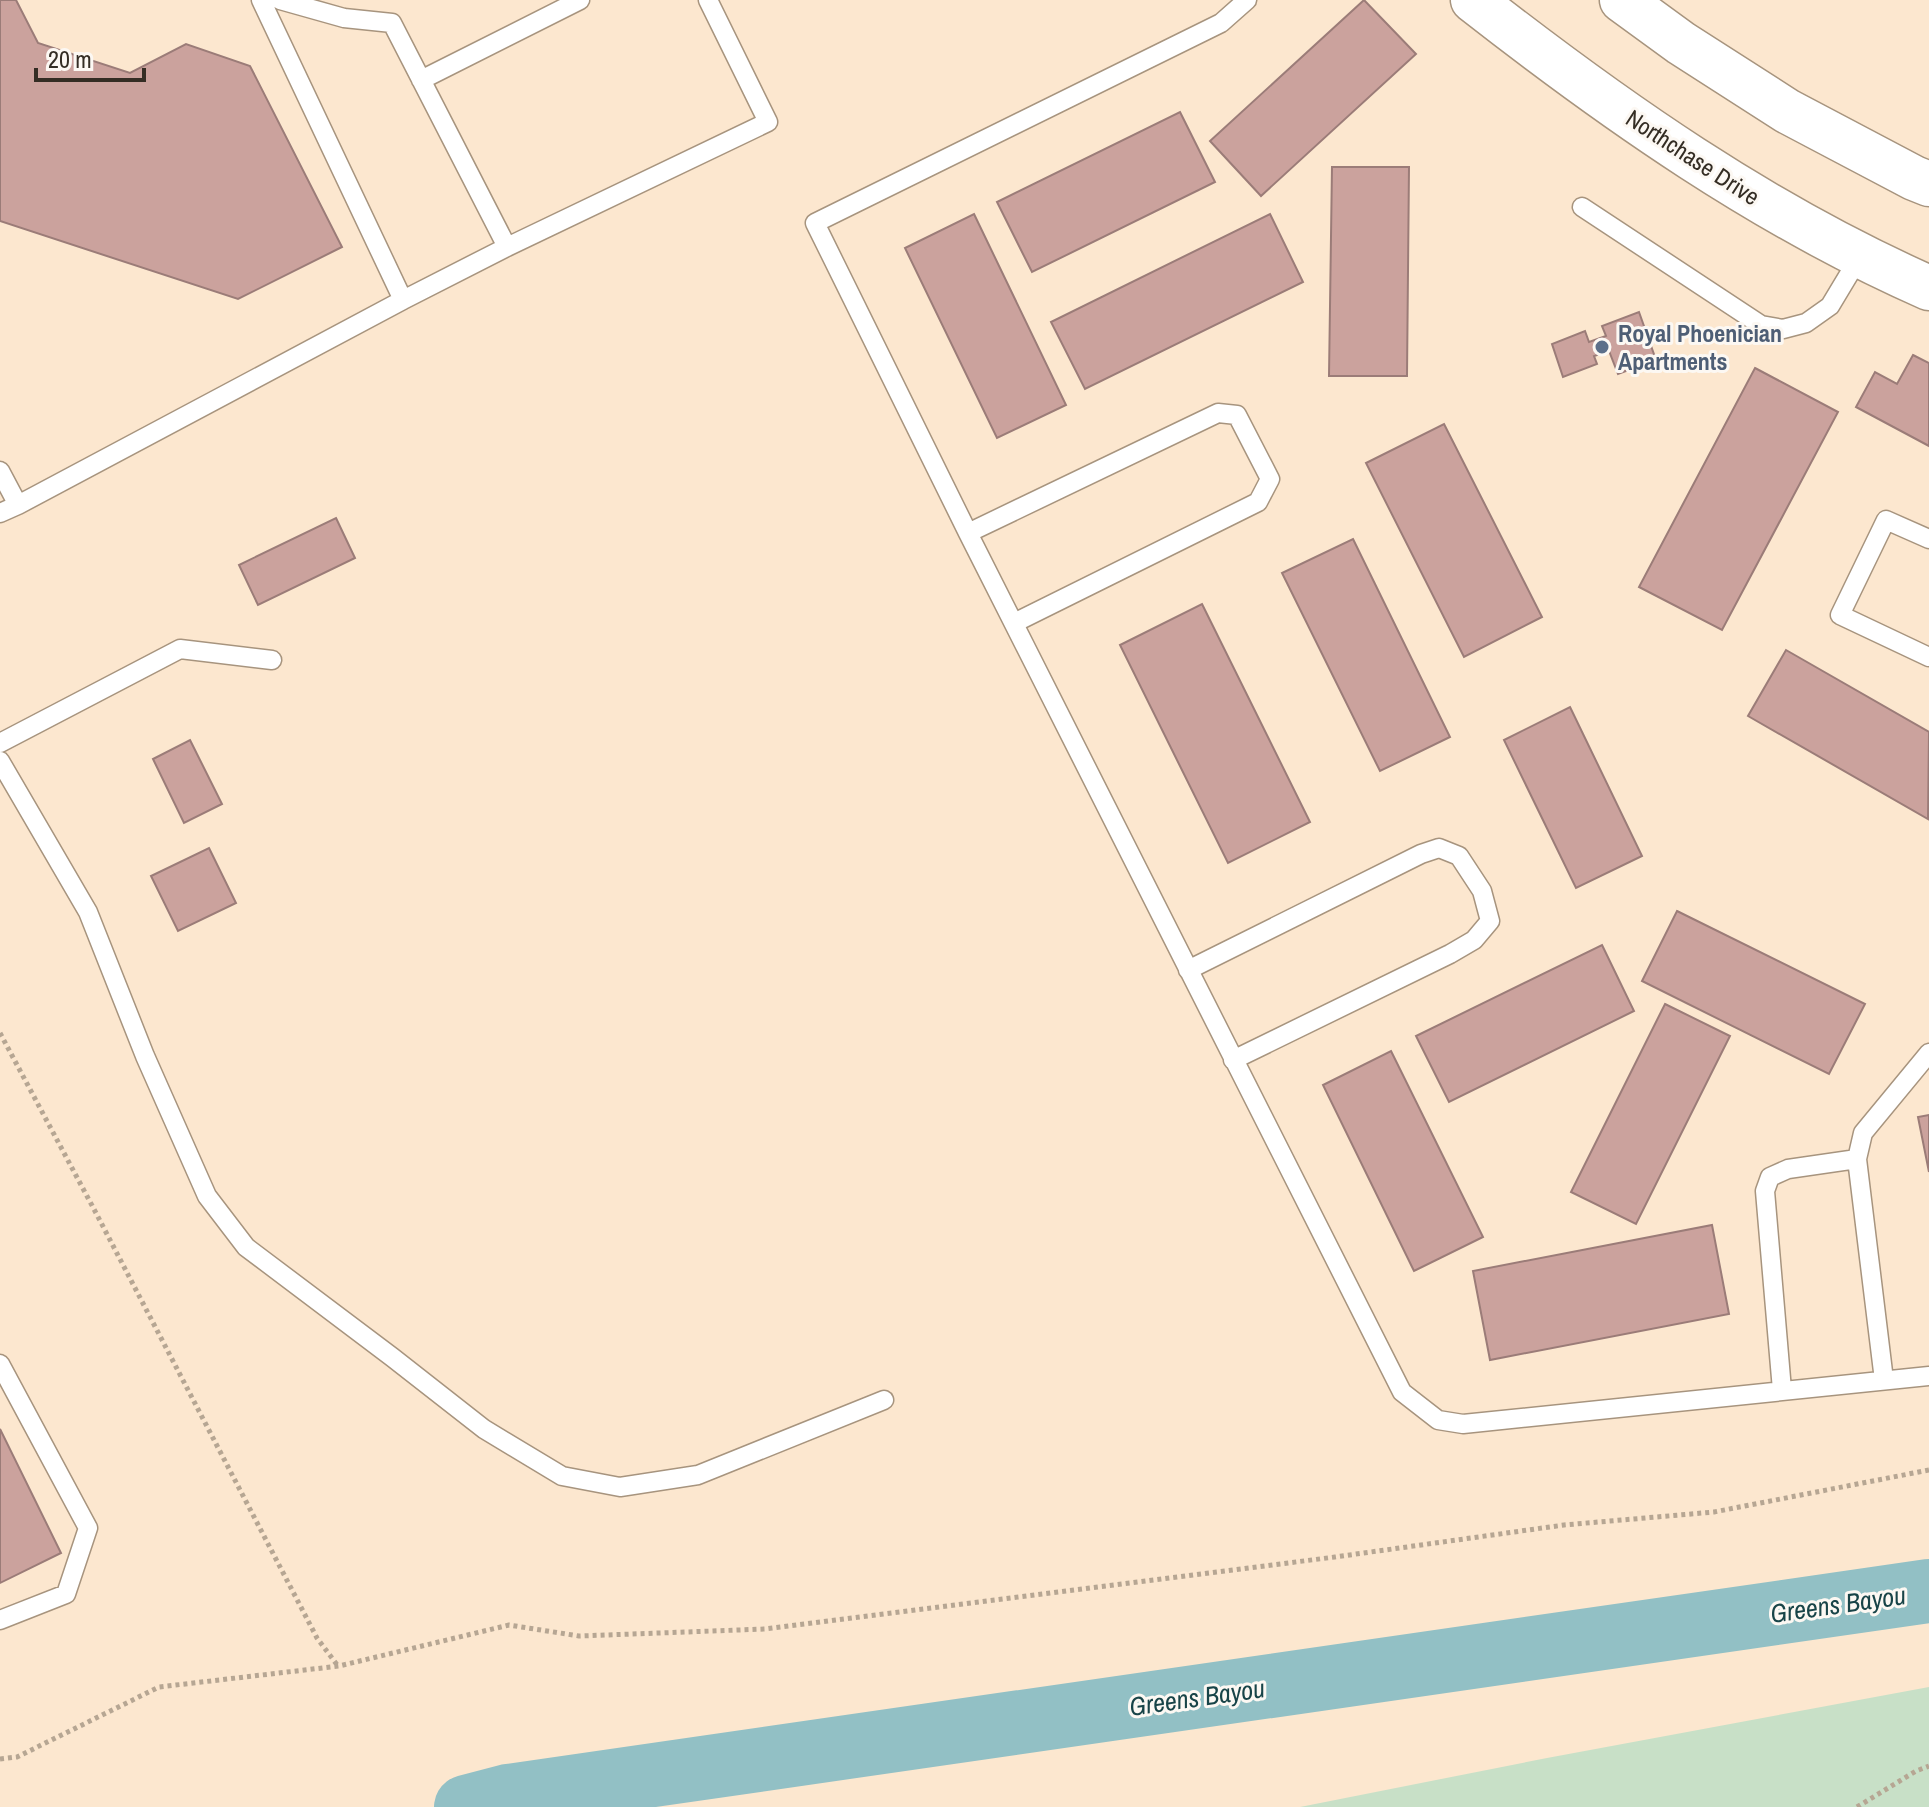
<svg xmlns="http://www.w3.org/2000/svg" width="1929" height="1807" font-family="'Archivo Narrow',sans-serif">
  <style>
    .green { fill: #c8e0c7 }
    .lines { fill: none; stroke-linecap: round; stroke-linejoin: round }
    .river { stroke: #92c0c5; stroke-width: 64 }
    .building { fill: #cba29d; stroke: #9b7c78; stroke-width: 2 }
    .service-casing { stroke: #a7947e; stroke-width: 21 }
    .tertiary-casing { stroke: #a7947e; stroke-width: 47 }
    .path { stroke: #b6a693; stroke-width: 5; stroke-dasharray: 4 4; stroke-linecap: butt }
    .service { stroke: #fff; stroke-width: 18 }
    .tertiary { stroke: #fff; stroke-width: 44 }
    .service-dot { fill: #5c6f8a; stroke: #fcf8f3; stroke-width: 3 }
    .labels { text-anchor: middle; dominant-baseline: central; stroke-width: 6; stroke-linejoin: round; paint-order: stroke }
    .street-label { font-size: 24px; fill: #342d24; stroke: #fcf8f3 }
    .service-label { font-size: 24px; font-weight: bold; fill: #4e5e75; stroke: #fcf8f3; text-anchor: start }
    .water-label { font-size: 26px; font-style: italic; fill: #184448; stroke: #fcf8f3 }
  </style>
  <rect width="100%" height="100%" fill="#fce7cf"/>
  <!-- green -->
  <path class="green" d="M1929,1687V1807H1300L1547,1758Z"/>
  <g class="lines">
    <!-- river -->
    <path class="river" d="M466,1807L508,1796L1929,1591"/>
  </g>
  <!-- building -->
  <path class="building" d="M0,0H16L38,43L130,73L186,44L250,66L342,247L238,299L0,221Z
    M1364,0L1416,54L1261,196L1210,141Z
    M1180,112L1215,182L1032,272L997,202Z
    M1332,167H1409L1407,376H1329Z
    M974,214L1066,405L997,438L905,248Z
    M1270,214L1303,282L1085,389L1051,322Z
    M1639,312L1656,360L1618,374L1609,351L1594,356L1597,364L1563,377L1552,344L1585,331L1589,342L1606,336L1602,326Z
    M1913,355L1929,363V446L1856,407L1875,372L1897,384Z
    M1755,368L1838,412L1722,630L1639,587Z
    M1444,424L1542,617L1464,657L1366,463Z
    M336,518L355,558L258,605L239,565Z
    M1353,539L1450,737L1380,771L1282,573Z
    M1202,604L1310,822L1228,863L1120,645Z
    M1786,650L1929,732L1928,819L1748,716Z
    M1570,707L1642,856L1576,888L1504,740Z
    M190,740L222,804L184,823L153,759Z
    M209,848L236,903L178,931L151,876Z
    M1677,911L1865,1004L1829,1074L1642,981Z
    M1602,945L1634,1011L1449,1102L1416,1036Z
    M1665,1004L1730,1036L1636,1224L1571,1192Z
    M1391,1051L1483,1237L1414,1271L1323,1085Z
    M1929,1115V1172L1918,1117Z
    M1712,1225L1729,1314L1490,1360L1473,1271Z
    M0,1429L61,1553L0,1583Z"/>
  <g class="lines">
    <defs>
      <path id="service" d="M280,0L344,18L392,23L507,247L768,122L708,0
        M1247,0L1221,23L815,223L968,533L1402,1392L1438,1420L1463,1424L1929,1376
        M421,80L580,0
        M1582,207L1761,325L1783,329L1806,323L1830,306L1860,256
        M403,300L507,247
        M0,471L18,505L0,513
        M18,505L403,300L261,0
        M968,533L1218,413L1237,415L1270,479L1258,502L1014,623
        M1929,539L1886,520L1840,615L1929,657
        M0,743L180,649L272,660
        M0,761L88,912L145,1056L207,1196L246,1247L392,1357L484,1429L562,1476L620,1487L698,1475L884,1400
        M1188,970L1421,854L1439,848L1459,856L1482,891L1490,921L1474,940L1450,954L1233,1060
        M0,1364L88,1528L66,1594L0,1620
        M1884,1380L1857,1159L1863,1133L1929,1053
        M1782,1390L1765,1191L1770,1177L1788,1169L1857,1159"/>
      <path id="tertiary" d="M1473,0C1615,111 1763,215 1929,288
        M1622,0L1681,43L1787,111L1914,178L1929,184"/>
    </defs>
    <!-- service casing -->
    <use href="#service" class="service-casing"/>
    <!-- tertiary casing -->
    <use href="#tertiary" class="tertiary-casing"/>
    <!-- path -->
    <path class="path" d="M0,1033L96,1213L317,1638L338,1666
      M0,1759L17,1757L159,1687L339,1666L509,1625L579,1636L765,1629L1335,1557L1564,1525L1714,1512L1929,1470
      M1857,1807L1916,1771L1929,1766"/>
    <!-- service -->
    <use href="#service" class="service"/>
    <!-- tertiary -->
    <use href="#tertiary" class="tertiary"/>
  </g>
  <!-- markers -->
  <circle class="service-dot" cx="1602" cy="347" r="8"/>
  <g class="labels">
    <!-- street labels -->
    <g class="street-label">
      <text transform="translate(1693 157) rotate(33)">Northchase Drive</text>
    </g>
    <!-- service labels -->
    <g class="service-label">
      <text x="1618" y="333">Royal Phoenician<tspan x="1618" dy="28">Apartments</tspan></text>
    </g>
    <!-- water labels -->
    <g class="water-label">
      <text transform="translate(1838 1604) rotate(-8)">Greens Bayou</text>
      <text transform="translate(1197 1697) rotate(-8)">Greens Bayou</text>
    </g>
  </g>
  <!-- scale -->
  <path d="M36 68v12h108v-12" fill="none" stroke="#342d24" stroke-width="4"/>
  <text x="48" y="68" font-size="24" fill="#342d24" stroke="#fcf8f3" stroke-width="6" paint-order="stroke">20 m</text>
</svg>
